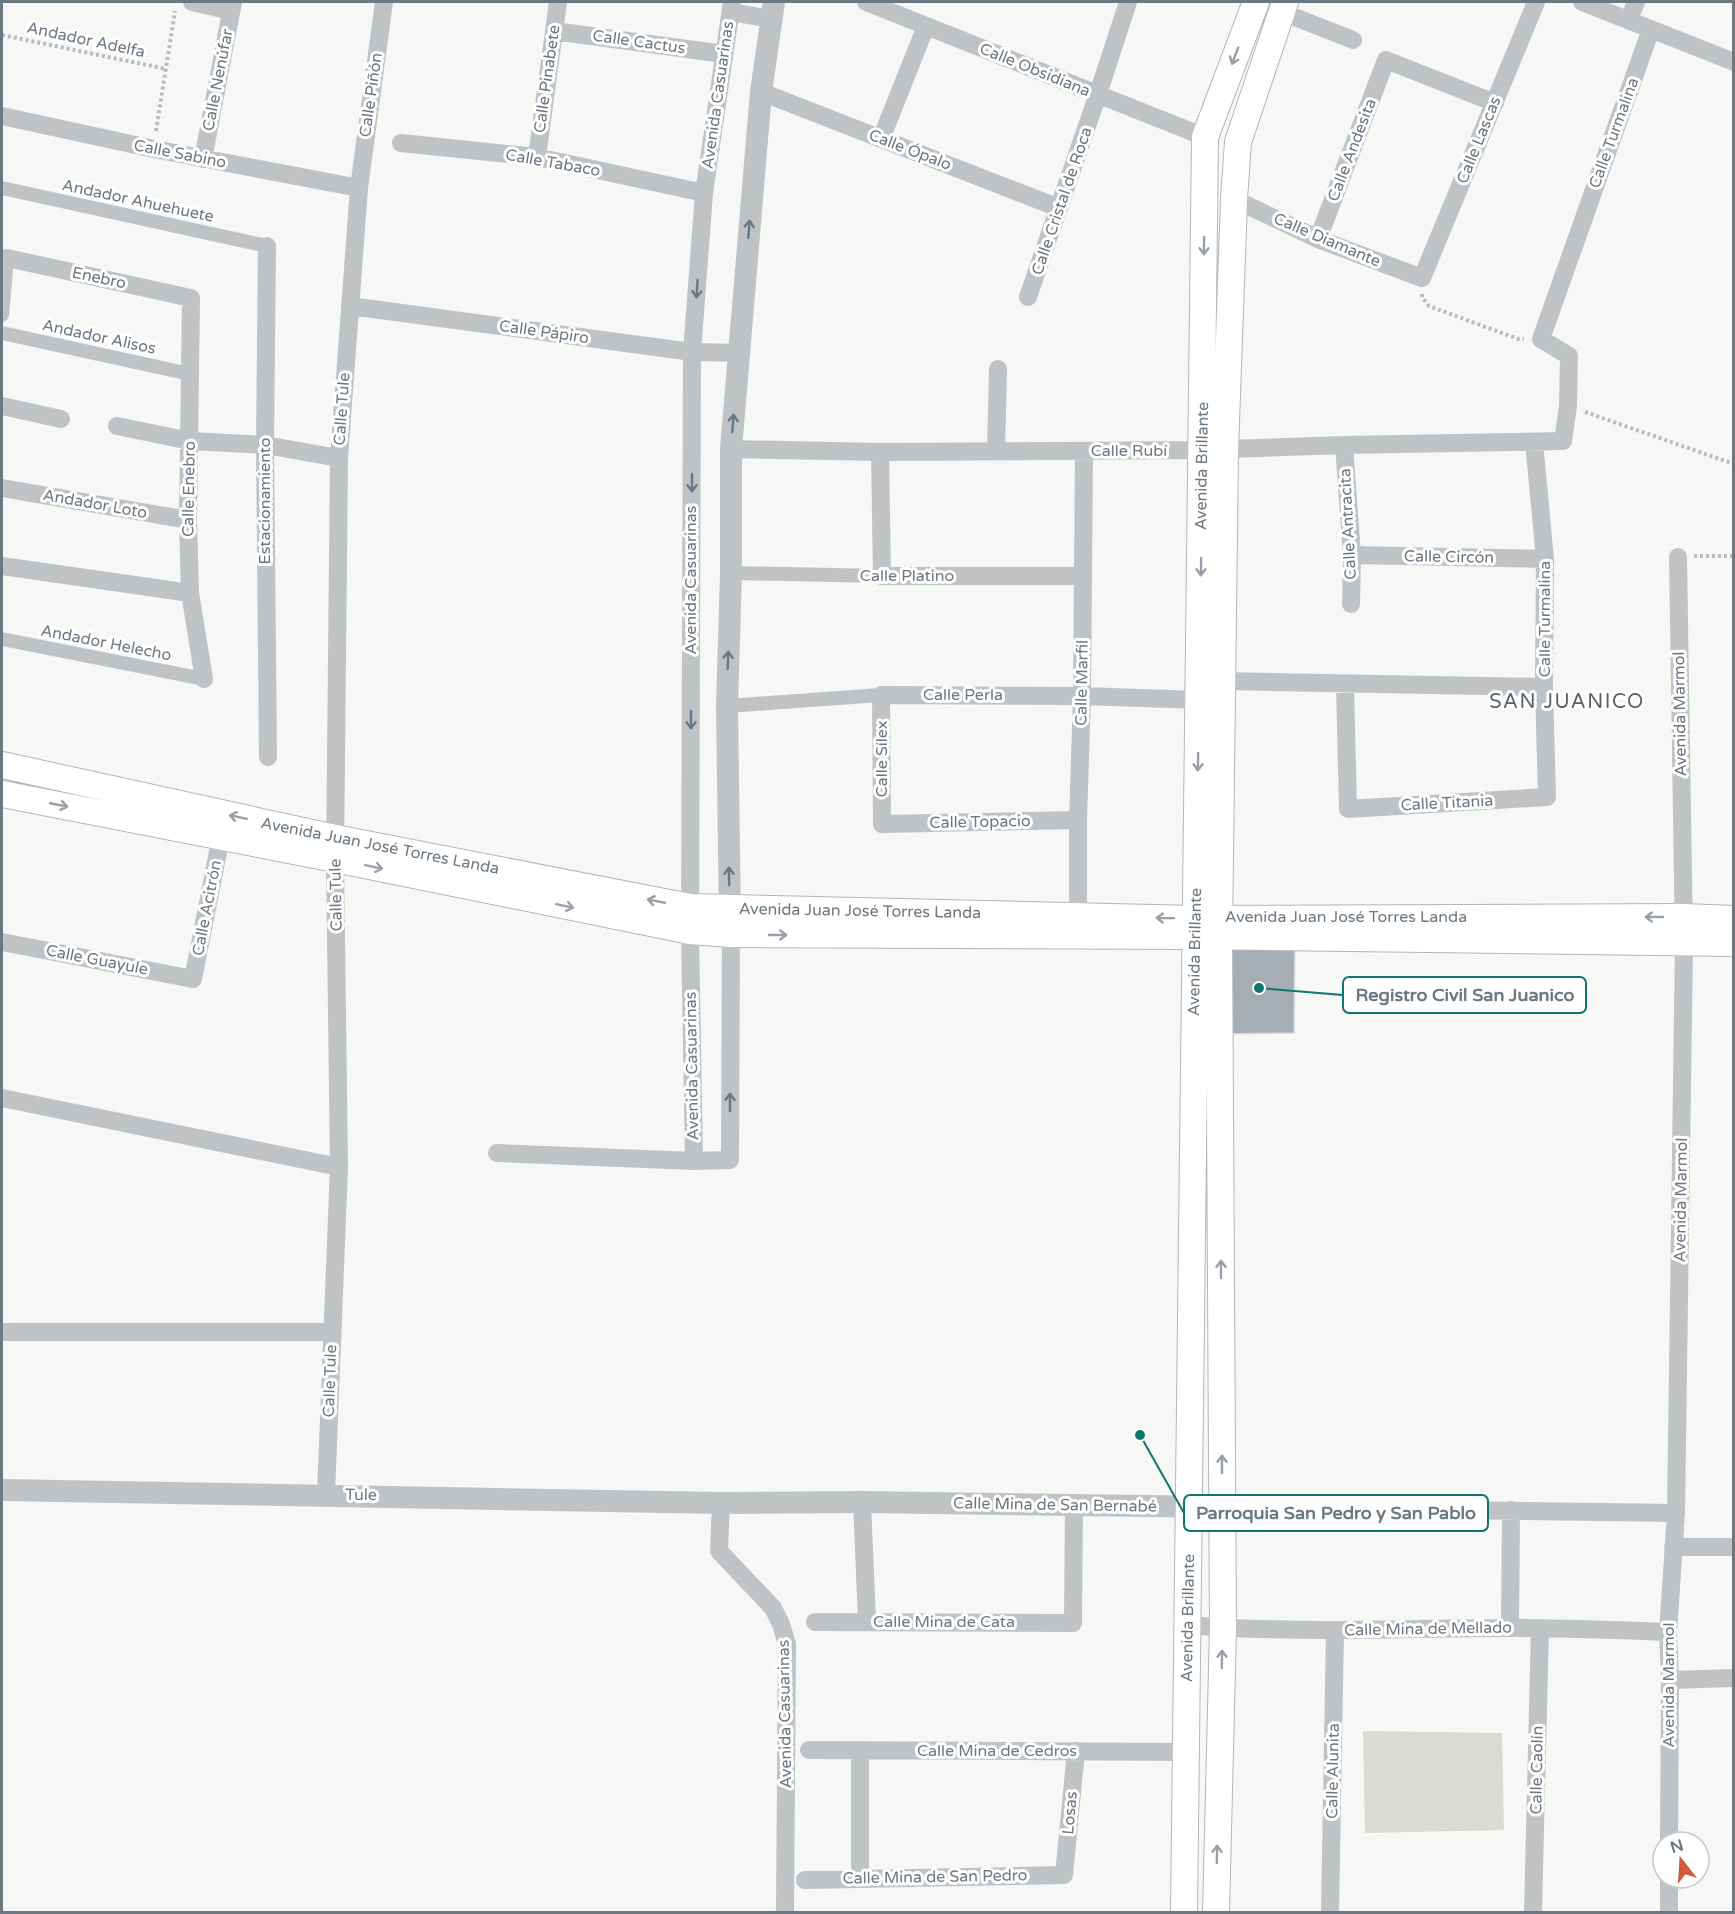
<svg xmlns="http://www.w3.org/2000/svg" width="1735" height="1914" font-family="'Varela Round',sans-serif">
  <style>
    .green { fill: #d8dcd5 }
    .building { fill: #a7aeb3; stroke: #d9d9d8; stroke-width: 1.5 }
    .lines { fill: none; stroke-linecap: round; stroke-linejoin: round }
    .secondary-casing { stroke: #b2b7ba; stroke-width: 28 }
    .path { stroke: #b9bcbe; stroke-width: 4; stroke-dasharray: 3 3; stroke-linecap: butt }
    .pedestrian { stroke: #bfc3c6; stroke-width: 14 }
    .minor { stroke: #bfc3c6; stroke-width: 18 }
    .tertiary { stroke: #bfc3c6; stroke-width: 22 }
    .secondary { stroke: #fff; stroke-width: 26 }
    .oneway { stroke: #97a0a8 }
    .oneway2 { stroke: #6b7882 }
    .labels { text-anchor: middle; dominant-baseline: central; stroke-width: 6; stroke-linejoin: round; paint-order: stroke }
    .street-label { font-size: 16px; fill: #6b7882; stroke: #fff }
    .quarter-label { font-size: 20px; letter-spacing: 1.5px; fill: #576168; stroke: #fff }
    .leader { fill: none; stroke: #0f766e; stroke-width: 2 }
    .callout-dot { fill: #0f766e; stroke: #fff; stroke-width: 2 }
    .callout { fill: #fff; stroke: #0f766e; stroke-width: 2 }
    .callout-label { font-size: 18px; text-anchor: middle; font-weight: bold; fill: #6b7882 }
  </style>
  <rect width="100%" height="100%" fill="#f7f7f5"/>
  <!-- green -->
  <path class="green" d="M1363,1731L1502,1733L1504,1830L1365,1833Z"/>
  <!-- building -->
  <path class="building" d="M1223,942L1295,943L1294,1033L1223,1034Z"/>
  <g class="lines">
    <defs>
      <path id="secondary" d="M2,765L335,838L690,907L1195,919L1683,917L1734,919
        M2,794L335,859L690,931L731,934L1195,936L1734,943
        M1184,1912L1205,137L1256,2
        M1216,1912L1223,1628L1219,937L1225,450L1234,199L1238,142L1285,2"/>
    </defs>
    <!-- secondary casing -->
    <use href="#secondary" class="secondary-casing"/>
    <!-- path -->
    <path class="path" d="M2,35L166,69
      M156,131L175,11
      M1422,294V297L1429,306L1518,339H1524
      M1585,412L1734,464
      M1694,556H1734"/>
    <!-- pedestrian -->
    <path class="pedestrian" d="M2,188L267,246
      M2,315L7,258
      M2,333L190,374
      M731,573L882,576
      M2,639L204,679
      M727,706L881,695"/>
    <!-- minor -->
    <path class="minor" d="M192,2L231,11
      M866,2L1205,137
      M1582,2L1734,62
      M731,12L771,19
      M1282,12L1353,40
      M1629,20L1636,2
      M554,31L724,54
      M761,92L1059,208
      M2,116L154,149L359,188
      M881,139L926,26
      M401,143L537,157L704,193
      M537,157L558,2
      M203,159L233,2
      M1234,199L1318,239L1422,278L1536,2
      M1318,239L1386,60L1495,103
      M267,246L265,445L268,757
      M7,258L191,298L188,520L190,593L204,679
      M1028,297L1098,94L1128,2
      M350,306L692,352L739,353
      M2,406L61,419
      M117,426L190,441L265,445L339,458
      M1344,445L1352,555L1351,604
      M731,449L880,452L1202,450L1344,445L1563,441L1568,406L1569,356L1541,339L1651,29
      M996,451L998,369
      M880,452L882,576H1083
      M2,488L188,520
      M1352,555L1545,559
      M2,566L190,593
      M1223,681L1544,687
      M1345,685L1348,809L1547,797L1544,687L1545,559L1534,442
      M1078,820L882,824L881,695L1082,696L1200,700
      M1078,916V820L1082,696L1084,451
      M2,942L193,979L221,837
      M2,1098L339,1167
      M497,1153L694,1161L730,1160L731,934
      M694,1161L690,931L692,352L704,193L732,2
      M2,1332H332
      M326,1494L339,1167L335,859L339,458L359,188L384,2
      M862,1502L867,1621
      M721,1503L719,1551L773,1608L781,1624L787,1644L785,1912
      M1222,1507L1676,1513
      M1673,1547H1734
      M815,1622L1073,1623L1074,1505
      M1188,1625C1294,1634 1401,1628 1508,1628C1561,1628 1614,1630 1668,1632
      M1510,1628L1511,1510
      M1670,1680L1734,1678
      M809,1750L1186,1752
      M1669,1842L1670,1680L1668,1632L1676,1513L1684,942L1678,557
      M860,1878V1750
      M805,1880L1064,1875L1076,1751
      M1330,1912L1335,1630
      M1533,1912L1540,1628
      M1669,1912V1878"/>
    <!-- tertiary -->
    <path class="tertiary" d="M730,924L727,706L731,573V449L761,92L774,2
      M2,1490L721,1503L862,1502L1222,1507"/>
    <!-- secondary -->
    <use href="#secondary" class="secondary"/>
  </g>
  <!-- one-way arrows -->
  <defs><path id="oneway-shaft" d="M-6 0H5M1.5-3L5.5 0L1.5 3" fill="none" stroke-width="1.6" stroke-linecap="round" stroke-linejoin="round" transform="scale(1.5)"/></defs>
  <g class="oneway">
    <use href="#oneway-shaft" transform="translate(1235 56) rotate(111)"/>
    <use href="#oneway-shaft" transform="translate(1204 246) rotate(91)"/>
    <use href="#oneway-shaft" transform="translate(1201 567) rotate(91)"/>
    <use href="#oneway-shaft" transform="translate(1198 762) rotate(91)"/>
    <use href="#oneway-shaft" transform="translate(59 805) rotate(11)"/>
    <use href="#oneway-shaft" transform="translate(238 817) rotate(-168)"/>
    <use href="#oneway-shaft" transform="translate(374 867) rotate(12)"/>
    <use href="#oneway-shaft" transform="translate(656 901) rotate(-169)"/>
    <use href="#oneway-shaft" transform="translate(565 906) rotate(12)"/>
    <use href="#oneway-shaft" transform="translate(1654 917) rotate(180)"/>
    <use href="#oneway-shaft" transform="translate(1165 918) rotate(-179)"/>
    <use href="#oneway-shaft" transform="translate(778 935)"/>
    <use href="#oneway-shaft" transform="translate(1221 1269) rotate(-90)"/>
    <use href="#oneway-shaft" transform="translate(1222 1464) rotate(-90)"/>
    <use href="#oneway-shaft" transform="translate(1222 1659) rotate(-89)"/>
    <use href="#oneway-shaft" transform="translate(1217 1854) rotate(-89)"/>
  </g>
  <g class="oneway2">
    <use href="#oneway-shaft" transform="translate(749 229) rotate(-85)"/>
    <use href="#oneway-shaft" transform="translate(697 289) rotate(94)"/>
    <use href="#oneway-shaft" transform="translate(733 423) rotate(-85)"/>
    <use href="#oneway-shaft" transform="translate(692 483) rotate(90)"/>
    <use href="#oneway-shaft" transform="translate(728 660) rotate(-88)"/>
    <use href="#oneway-shaft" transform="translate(691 720) rotate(90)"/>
    <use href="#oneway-shaft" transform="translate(729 876) rotate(-91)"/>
    <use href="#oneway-shaft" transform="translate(730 1102) rotate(-90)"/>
  </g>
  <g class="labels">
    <!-- street labels -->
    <g class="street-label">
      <text transform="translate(86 40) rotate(12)">Andador Adelfa</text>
      <text transform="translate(639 42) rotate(8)">Calle Cactus</text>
      <text transform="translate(1035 70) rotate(22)">Calle Obsidiana</text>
      <text transform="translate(547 79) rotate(-82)">Calle Pinabete</text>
      <text transform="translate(218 80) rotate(-79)">Calle Nenúfar</text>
      <text transform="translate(371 95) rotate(-82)">Calle Piñón</text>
      <text transform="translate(718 95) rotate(-82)">Avenida Casuarinas</text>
      <text transform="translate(1614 133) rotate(-70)">Calle Turmalina</text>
      <text transform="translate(1479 140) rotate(-68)">Calle Lascas</text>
      <text transform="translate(910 150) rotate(21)">Calle Ópalo</text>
      <text transform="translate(1352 150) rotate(-69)">Calle Andesita</text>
      <text transform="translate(180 154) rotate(11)">Calle Sabino</text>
      <text transform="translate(553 163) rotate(10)">Calle Tabaco</text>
      <text transform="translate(138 201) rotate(12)">Andador Ahuehuete</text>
      <text transform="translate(1062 201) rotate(-71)">Calle Cristal de Roca</text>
      <text transform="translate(1327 240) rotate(23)">Calle Diamante</text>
      <text transform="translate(99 278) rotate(12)">Enebro</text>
      <text transform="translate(544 332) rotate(8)">Calle Pápiro</text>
      <text transform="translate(99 337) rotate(12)">Andador Alisos</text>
      <text transform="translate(342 409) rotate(-86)">Calle Tule</text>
      <text x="1129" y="451">Calle Rubí</text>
      <text transform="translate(1202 466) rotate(-89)">Avenida Brillante</text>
      <text transform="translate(189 489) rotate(-89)">Calle Enebro</text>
      <text transform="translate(265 501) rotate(-90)">Estacionamiento</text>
      <text transform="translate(95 504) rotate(10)">Andador Loto</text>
      <text transform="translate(1348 524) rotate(-93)">Calle Antracita</text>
      <text transform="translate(1449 557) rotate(1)">Calle Circón</text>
      <text x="907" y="576">Calle Platino</text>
      <text transform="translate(691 580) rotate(-90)">Avenida Casuarinas</text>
      <text transform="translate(1545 619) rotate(-90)">Calle Turmalina</text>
      <text transform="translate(106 643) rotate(11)">Andador Helecho</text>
      <text transform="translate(1082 683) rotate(-89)">Calle Marfil</text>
      <text x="963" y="695">Calle Perla</text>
      <text transform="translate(1680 714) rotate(-91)">Avenida Marmol</text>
      <text transform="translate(882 759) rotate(-90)">Calle Sílex</text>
      <text transform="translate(1447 803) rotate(-3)">Calle Titania</text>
      <text transform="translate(980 822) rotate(-1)">Calle Topacio</text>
      <text transform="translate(380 846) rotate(11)">Avenida Juan José Torres Landa</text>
      <text transform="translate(336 895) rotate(-91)">Calle Tule</text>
      <text transform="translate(207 908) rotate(-79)">Calle Acitrón</text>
      <text transform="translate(860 911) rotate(1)">Avenida Juan José Torres Landa</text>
      <text x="1346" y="917">Avenida Juan José Torres Landa</text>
      <text transform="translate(1195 952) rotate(-89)">Avenida Brillante</text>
      <text transform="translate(97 960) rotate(11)">Calle Guayule</text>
      <text transform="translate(692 1066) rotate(-91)">Avenida Casuarinas</text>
      <text transform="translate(1681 1200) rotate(-89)">Avenida Marmol</text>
      <text transform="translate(330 1381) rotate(-88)">Calle Tule</text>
      <text transform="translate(361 1495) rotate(1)">Tule</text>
      <text transform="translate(1055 1505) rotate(1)">Calle Mina de San Bernabé</text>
      <text transform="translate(1188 1618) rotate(-89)">Avenida Brillante</text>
      <text x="944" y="1622">Calle Mina de Cata</text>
      <text transform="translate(1428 1629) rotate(-1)">Calle Mina de Mellado</text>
      <text transform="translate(1669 1685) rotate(-90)">Avenida Marmol</text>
      <text transform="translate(785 1714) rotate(-91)">Avenida Casuarinas</text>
      <text x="997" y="1751">Calle Mina de Cedros</text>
      <text transform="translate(1537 1770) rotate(-89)">Calle Caolín</text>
      <text transform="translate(1333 1771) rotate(-89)">Calle Alunita</text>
      <text transform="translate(1070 1813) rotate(-85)">Losas</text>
      <text transform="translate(935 1877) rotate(-1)">Calle Mina de San Pedro</text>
    </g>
    <!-- quarter labels -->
    <g class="quarter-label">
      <text x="1567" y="702">SAN JUANICO</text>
    </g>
  </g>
  <!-- callouts -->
  <path class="leader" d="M1259 988L1343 995M1140 1435L1184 1513"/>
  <g class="callout-dot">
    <circle cx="1259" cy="988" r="6"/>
    <circle cx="1140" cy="1435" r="6"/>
  </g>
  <g class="callout">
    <rect x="1343" y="977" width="243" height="36" rx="6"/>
    <rect x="1184" y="1495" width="304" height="36" rx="6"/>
  </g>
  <g class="callout-label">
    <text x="1465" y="1001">Registro Civil San Juanico</text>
    <text x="1336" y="1519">Parroquia San Pedro y San Pablo</text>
  </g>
  <!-- border -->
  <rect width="1735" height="1914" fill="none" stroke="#6b7882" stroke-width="6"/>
  <!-- north arrow -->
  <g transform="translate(1681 1860) rotate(343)"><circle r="28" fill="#ffffff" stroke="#c4c9cd" stroke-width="1.5"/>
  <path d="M0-4.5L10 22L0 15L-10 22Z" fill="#cd5c40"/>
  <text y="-9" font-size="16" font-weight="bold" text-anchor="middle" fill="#6b7882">N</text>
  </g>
</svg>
